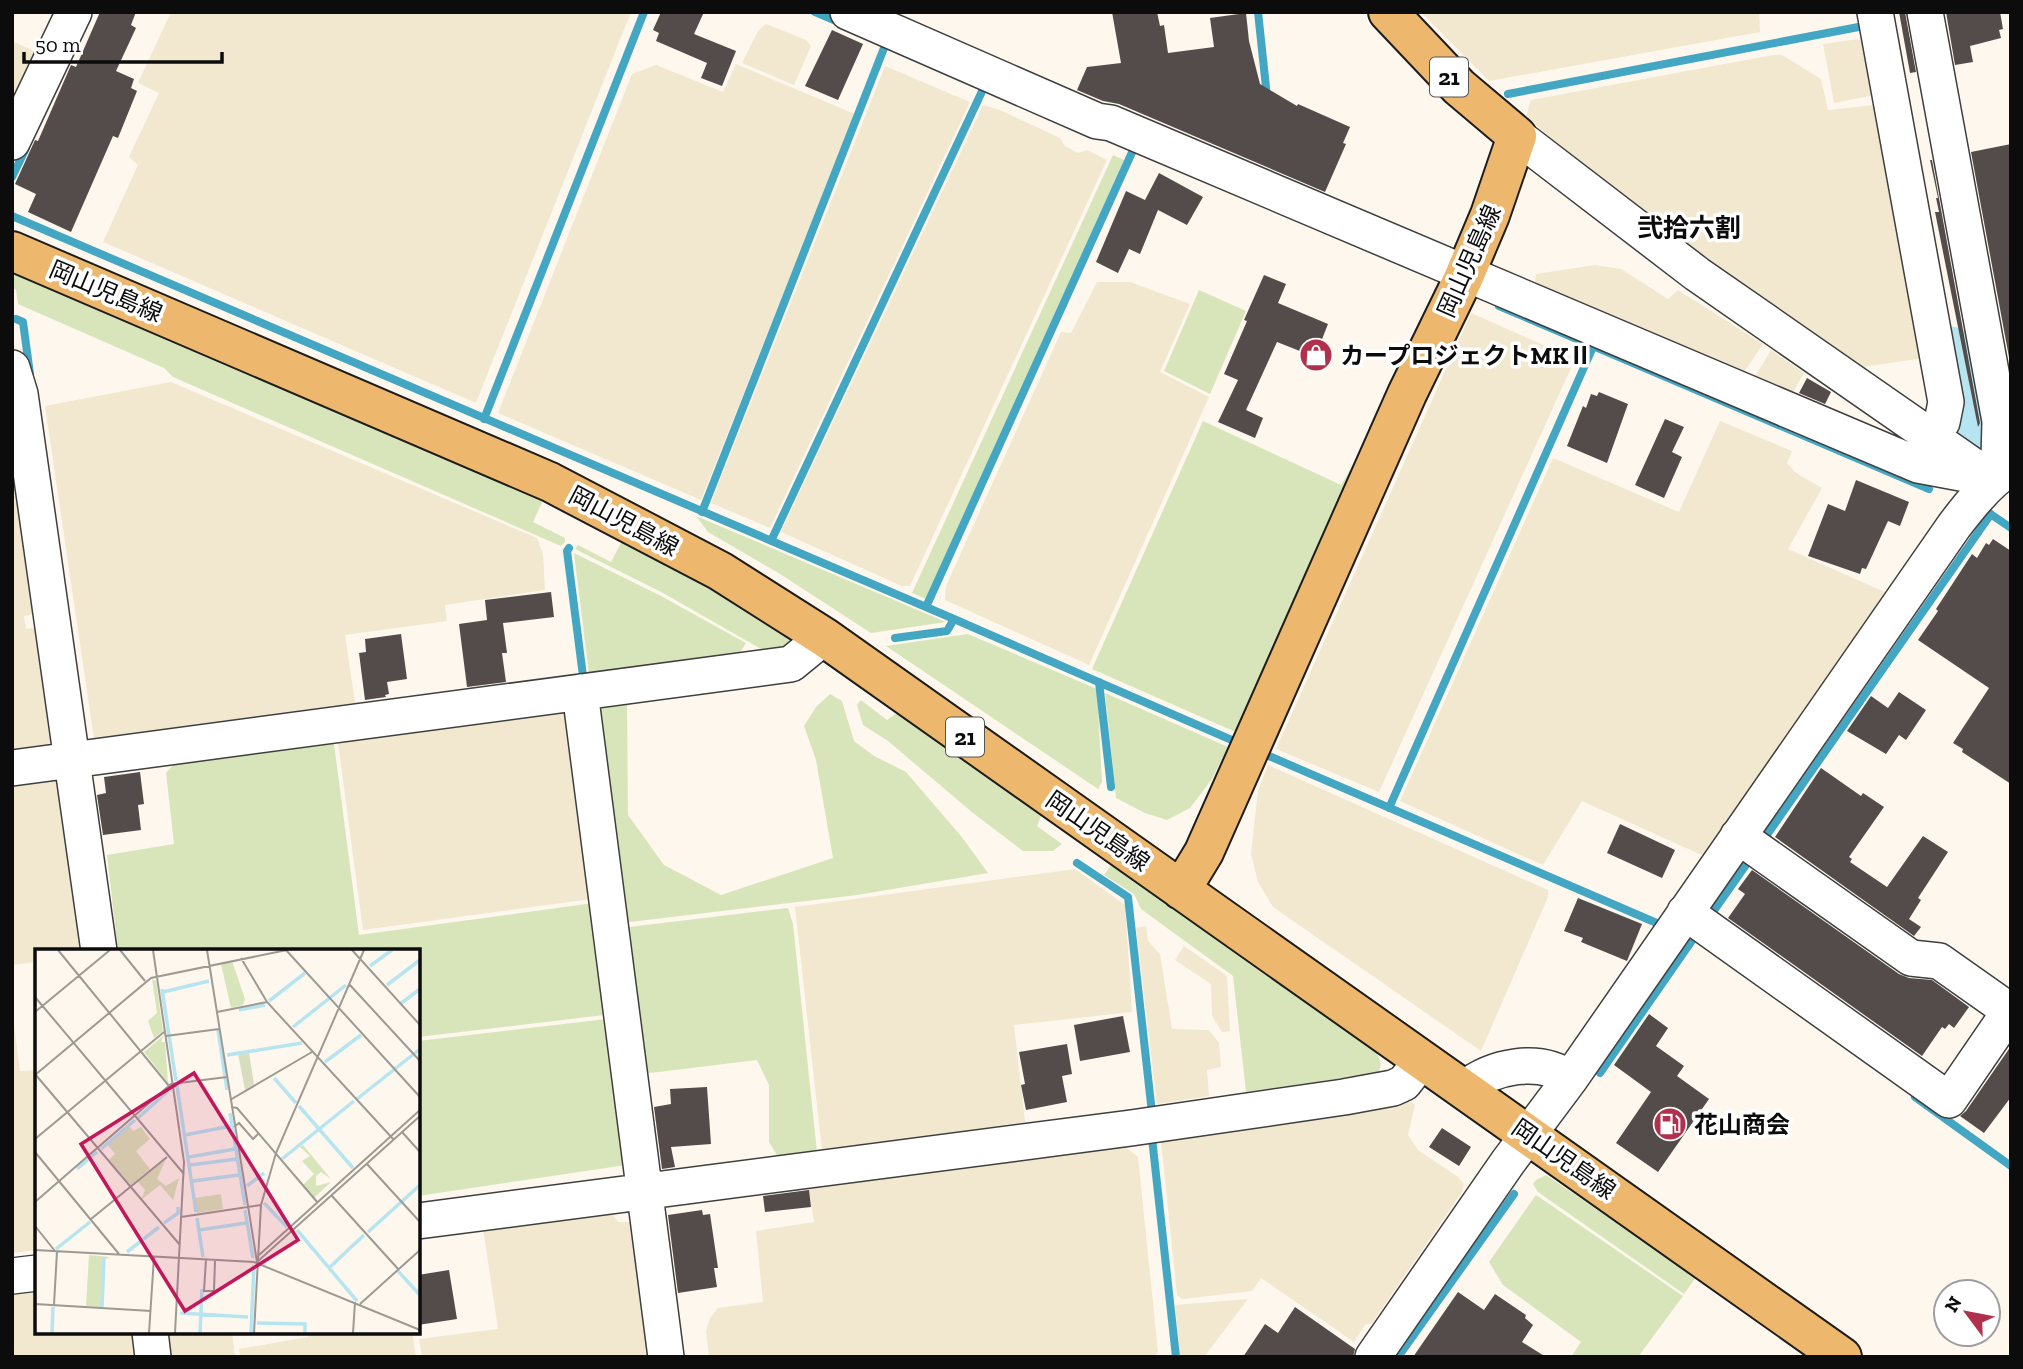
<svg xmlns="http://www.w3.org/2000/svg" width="2023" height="1369" font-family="'Zilla Slab','Noto Sans JP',serif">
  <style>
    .farmland { fill: #f1e8cf }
    .green { fill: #d8e5ba }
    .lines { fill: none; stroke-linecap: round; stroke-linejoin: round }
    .stream { stroke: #43a6c2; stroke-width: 8 }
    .river { stroke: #b6e5f1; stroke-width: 47 }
    .building { fill: #544c4a }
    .minor-casing { stroke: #3f3f3f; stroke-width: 38 }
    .major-casing { stroke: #1d1d1d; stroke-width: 42 }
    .minor { stroke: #fff; stroke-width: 35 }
    .major { stroke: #edb76d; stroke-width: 38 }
    .labels { text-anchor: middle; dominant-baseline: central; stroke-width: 7; stroke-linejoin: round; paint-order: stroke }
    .shield { fill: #fff; stroke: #555; stroke-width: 2 }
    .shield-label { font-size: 23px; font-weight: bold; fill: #0c0c0c }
    .street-label { font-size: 24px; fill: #0c0c0c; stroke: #fff }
    .poi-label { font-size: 24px; font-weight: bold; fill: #0c0c0c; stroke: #fff; text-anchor: start }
    .neighbourhood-label { font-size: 26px; font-weight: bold; fill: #0c0c0c; stroke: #fff }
    .inset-river { fill: none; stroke: #b6e5f1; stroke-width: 3.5 }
    .inset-road { fill: none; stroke: #9d9993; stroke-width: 2 }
    .view { fill: #c2185b; fill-opacity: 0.15; stroke: #c2185b; stroke-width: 3.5 }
    .inset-edge { fill: none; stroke: #0c0c0c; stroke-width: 3.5 }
  </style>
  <rect width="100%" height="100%" fill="#fef7ed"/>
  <!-- farmland -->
  <path class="farmland" d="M171,12H631L476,403L103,242L138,165L129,157L159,93L138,83Z
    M1421,12H1759L1760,32L1489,81Z
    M766,24L806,40L811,46L794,85L742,63L758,31Z
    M1858,39L1874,49L1880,94L1834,103L1823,44Z
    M12,41L39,53L12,115Z
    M1773,55H1782L1821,79L1828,110L1884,104L1931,357L1855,368L1750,294L1578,162L1526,116L1531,100Z
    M736,64L855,114L701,500L498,413L632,74L656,65L723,92Z
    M885,66L970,102L770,528L711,503Z
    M983,105L1000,110L1060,138L1065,146L1078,153L1087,150L1107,160L910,586H902L781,532Z
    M1595,265L1621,269L1668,299L1678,290L1763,344L1740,378L1534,291L1536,274Z
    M1097,282H1130L1190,304L1160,372L1209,397L1089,665L945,600L946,586L1061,332L1071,333Z
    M1471,313L1575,359L1379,792L1276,749Z
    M1771,350L1804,373L1788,400L1750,385Z
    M171,382L537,538L543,554L545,590L445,605L447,621L345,635L355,703L94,739L45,406Z
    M12,410L41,612L24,616L26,629L43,626L61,744L12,751Z
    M1720,421L1792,451L1787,463L1796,473L1822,488L1788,549L1889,594L1706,857L1582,801L1543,865L1400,801L1553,458L1679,512Z
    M565,707L599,898L363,930L337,735Z
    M1268,765L1548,890V897L1481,1051L1273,907L1258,882L1251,854L1258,791Z
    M56,772L89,951H37V962L12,965V781Z
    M1075,869L1125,905L1132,1012L1014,1025L1025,1122L822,1151L795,907Z
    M1146,926L1148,941L1160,954L1172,1029L1209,1030L1219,1043L1221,1067L1207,1070L1209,1096L1157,1104L1136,928Z
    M1184,946L1227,976L1230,1031L1222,1032L1212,1016L1211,984L1175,960Z
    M12,1007L20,1071L37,1070V1250L12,1253Z
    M1409,1101L1415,1105L1408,1135L1418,1150L1458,1177L1464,1184L1462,1192L1372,1323L1365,1325L1354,1342L1261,1278L1252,1291L1182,1299L1177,1295L1161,1141L1170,1133Z
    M1122,1144L1138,1157L1158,1352L1154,1357H709L706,1331L710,1318L718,1308L763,1302L756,1231L814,1222L808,1185Z
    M612,1214L618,1222H633L657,1357H422L419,1339L498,1329L483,1228Z
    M37,1290V1332H137L141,1357H12V1294Z
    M1248,1299L1204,1357H1180L1175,1305Z
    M167,1332H232L235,1357H171Z
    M308,1332H412L416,1357H240L239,1349L308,1337Z"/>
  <!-- green -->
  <path class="green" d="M1113,155L1124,160L926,599L912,593Z
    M12,269L545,496L533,522L565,538V542L561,546L173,377L164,368L18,304L16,290L12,287Z
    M1199,290L1246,311L1210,394L1164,371Z
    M1203,421L1341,485L1356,460L1240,734L1092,669Z
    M696,516L946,622L871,633L780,574L708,532Z
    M624,537L784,629L792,636V643L785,648L761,649L663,593L575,549L578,545L611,562Z
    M574,553L661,596L746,643L739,654L589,674Z
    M968,634L1097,689L1102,782L1098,789L886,646Z
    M1105,693L1228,747L1212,779L1190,808L1167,820L1145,813L1116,798Z
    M830,694L842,701L854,741L874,756L906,772L961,836L988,873L857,895L621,923L592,704L627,701L628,815L664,865L721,895L833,858L816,760L804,726L816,707Z
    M861,700L887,720L897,713L1041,816L1037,826L1062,844L1053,851H1023L973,813L888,741L863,725L857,705Z
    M333,736L359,935L601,902L613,1014L418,1037V951H118L107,855L174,844L166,773L181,756Z
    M1111,865L1375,1051C1380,1058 1383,1065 1378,1073L1246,1092L1233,976L1141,909L1134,894L1104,875Z
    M788,908L793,924L817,1152L778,1157L769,1142V1085L757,1060L642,1074L621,928Z
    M615,1018L626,1165L418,1196V1041Z
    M1546,1175L1696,1277L1684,1294L1538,1192L1533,1184L1536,1180Z
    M1536,1195L1683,1296L1638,1357H1571L1581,1342L1503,1285L1489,1262Z"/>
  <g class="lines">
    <!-- stream -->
    <path class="stream" d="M815,12L841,23
      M1258,12L1267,97
      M1508,94L1869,25
      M12,177L26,148
      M12,216L954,619L1234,741
      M1499,306L1929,489
      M16,319L23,322L30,374
      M484,419L644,12
      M702,512L886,43
      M1989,513L2011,528
      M771,541L985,85
      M569,548L567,551L584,684
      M926,607L1134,148
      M895,638L947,631L954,619
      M1099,682L1111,787
      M1269,756L1659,924
      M1389,808L1593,347
      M1762,842L1991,514
      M1077,863L1128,897L1152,1113
      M1708,919L1753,855
      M1600,1073L1698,932
      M1915,1097L2011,1166
      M1152,1138L1176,1357
      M1398,1357L1514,1194"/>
    <!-- river -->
    <path class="river" d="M1951,350L1961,399L1962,440"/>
  </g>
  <!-- building -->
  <path class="building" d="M100,12H136L131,25L136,28L116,71L134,79L131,88L137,91L118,138L113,136L71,232L28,212L36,194L15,184L35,140L38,141L71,65L76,67Z
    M661,12H704L694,34L736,51L722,86L701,78L707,63L656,41L659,33L653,30Z
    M1112,12H1157L1160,26L1164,25L1168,53L1214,47L1210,18L1246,13L1249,41L1260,84L1297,106L1298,104L1350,127L1343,143L1346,144L1325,192L1119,104L1103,101L1077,90L1087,67L1121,63Z
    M1899,12H1905L1916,72L1910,73Z
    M1946,12H2000L2003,29L1999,30L2001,38L1970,46L1973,62L1955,65Z
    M832,30L863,44L838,100L805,86Z
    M2011,144V368L1971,152Z
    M1930,160H1932L1980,423L1978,427L1935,212H1939L1936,198H1938Z
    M1159,173L1203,197L1187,225L1158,210L1140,254L1129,249L1118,273L1096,262L1126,191L1145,200Z
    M1264,275L1286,284L1278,303L1328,324L1315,357L1277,342L1246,410L1263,418L1255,438L1218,422L1238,380L1224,374L1247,321L1244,320Z
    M1807,378L1831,392L1825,404L1799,393Z
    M1599,392L1628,404L1607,463L1567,446L1583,406L1586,408L1591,394L1597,396Z
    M1665,419L1684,427L1672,452L1682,457L1664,498L1635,485Z
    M1856,480L1909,502L1900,526L1888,521L1866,569L1862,568L1860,574L1808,556L1828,504L1845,511Z
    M1993,539L2011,551V784L1962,752L1963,749L1953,743L1989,688L1918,640L1938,611L1936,609L1972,554L1977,558L1986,543L1989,545Z
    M551,592L554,617L503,623L507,653H502L506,682L467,687L459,624L487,620L485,600Z
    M401,634L407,679L387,682L389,694L385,695L386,697L365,700L359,653L366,652L365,639Z
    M1899,692L1926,710L1906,740L1899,735L1886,754L1847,731L1871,696L1888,708Z
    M1821,768L1861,796L1863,793L1884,807L1849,857L1852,859L1850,862L1887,887L1923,836L1948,852L1918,898L1921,900L1909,919L1921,927L1914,936L1775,837Z
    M140,772L144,804L138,805L141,830L103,835L97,795L106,793L104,777Z
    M1620,824L1675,850L1662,878L1607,853Z
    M1752,870L1899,974L1909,978L1932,980L1969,1007L1954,1028L1949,1024L1945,1029L1942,1027L1922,1056L1728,918L1745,894L1738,889Z
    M1578,898L1642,924L1627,961L1581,942L1583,938L1564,931Z
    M1649,1014L1668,1028L1656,1046L1684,1066L1677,1076L1709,1099L1658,1172L1616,1143L1651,1092L1614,1065Z
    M1123,1016L1130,1052L1080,1061L1074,1025Z
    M1067,1044L1072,1074L1062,1076L1067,1102L1026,1110L1021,1085L1025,1084L1019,1052Z
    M2011,1046V1097L1984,1133L1960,1116L1966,1111Z
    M707,1087L711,1144L671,1147L675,1167L662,1169L654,1107L671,1104L670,1089Z
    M1442,1128L1471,1147L1459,1166L1429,1147Z
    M809,1190L811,1207L765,1212L763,1196Z
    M702,1210L703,1215L710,1214L718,1268H714L717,1287L678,1293L668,1215Z
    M449,1270L457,1319L418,1325V1275Z
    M1458,1292L1484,1310L1495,1294L1526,1315L1525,1318L1533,1325L1522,1342L1546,1357H1413Z
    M1295,1307L1355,1349L1353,1357H1243L1265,1324L1278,1333Z"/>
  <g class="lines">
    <defs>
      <path id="minor" d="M848,12L1097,121L1111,123L1918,465L1993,479
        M1875,12L1946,402L1942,422
        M1925,12L2000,421L1999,458L1993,479
        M1517,136L1697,274L1982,472
        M12,142L74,12
        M12,368L20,394L99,951
        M580,692L666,1357
        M12,768L791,664L824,637
        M1685,912L1949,1100L2010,1011L1939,961L1911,958L1738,836
        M1464,1089C1492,1066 1540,1056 1570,1079
        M418,1221L1131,1128L1344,1097L1393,1088L1404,1083L1422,1060
        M12,1276L37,1273
        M150,1332L153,1357
        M1373,1357L1508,1162L1570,1079L1954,526C1970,505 1986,485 2008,469"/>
      <path id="major" d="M12,251L550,482L720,571L824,637L1842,1357
        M1181,890L1204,852L1407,394L1463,279L1490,215L1517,136L1459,87L1388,12"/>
    </defs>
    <!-- minor casing -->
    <use href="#minor" class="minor-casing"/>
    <!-- major casing -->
    <use href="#major" class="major-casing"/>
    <!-- minor -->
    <use href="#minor" class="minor"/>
    <!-- major -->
    <use href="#major" class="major"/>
  </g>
  <!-- icons -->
  <defs>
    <symbol id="shop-disc" viewBox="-11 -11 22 22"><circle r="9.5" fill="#b1304d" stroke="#fff"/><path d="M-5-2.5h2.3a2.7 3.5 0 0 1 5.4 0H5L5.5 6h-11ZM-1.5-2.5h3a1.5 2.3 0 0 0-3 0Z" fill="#fff"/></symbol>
    <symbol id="fuel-disc" viewBox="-11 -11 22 22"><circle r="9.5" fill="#b1304d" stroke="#fff"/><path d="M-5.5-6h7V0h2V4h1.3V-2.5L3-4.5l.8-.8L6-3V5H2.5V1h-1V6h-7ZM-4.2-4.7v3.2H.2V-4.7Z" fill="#fff"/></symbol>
  </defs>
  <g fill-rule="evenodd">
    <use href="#shop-disc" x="1297" y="336" width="38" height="38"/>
    <use href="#fuel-disc" x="1651" y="1105" width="38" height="38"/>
  </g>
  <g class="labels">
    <!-- shield labels -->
    <g class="shield">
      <rect x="1430" y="57.5" width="38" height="39" rx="5"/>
      <rect x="946" y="717.5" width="38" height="39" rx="5"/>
    </g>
    <g class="shield-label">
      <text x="1449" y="77">21</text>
      <text x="965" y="737">21</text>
    </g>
    <!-- street labels -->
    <g class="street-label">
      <text transform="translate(1469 261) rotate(-66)">岡山児島線</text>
      <text transform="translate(106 291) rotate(23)">岡山児島線</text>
      <text transform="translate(624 521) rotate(28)">岡山児島線</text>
      <text transform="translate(1098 831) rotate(35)">岡山児島線</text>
      <text transform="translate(1564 1159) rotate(35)">岡山児島線</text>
    </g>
    <!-- poi labels -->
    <g class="poi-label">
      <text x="1340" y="355">カープロジェクトMKⅡ</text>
      <text x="1694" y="1124">花山商会</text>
    </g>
    <!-- neighbourhood labels -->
    <g class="neighbourhood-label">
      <text x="1689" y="228">弐拾六割</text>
    </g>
  </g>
  <!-- overview -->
  <g transform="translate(35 949)">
    <rect width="385" height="385" fill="#fef7ed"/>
    <path d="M197,12L210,50L208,56L196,59L186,15ZM117,30L121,32L128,82L119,89L113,72L122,64ZM129,86L126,93H130L133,134L109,103ZM94,177L98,182L106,178L115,190L101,202L115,220L96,236L74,211L80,205L72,195ZM268,196L296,230L286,223L281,227V237L296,233L279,249L268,236L279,225L267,212L275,207L265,198ZM131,210L122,230L131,237L144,229L138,251L125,236L106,251L110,241L103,233ZM186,245L188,260L162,264L160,249ZM54,306L75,308L69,311L66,358L51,357Z" fill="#d8e5ba"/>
    <path d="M214,104L219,135L210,141L203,105Z" fill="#d9ddc0"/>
    <path class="inset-river" d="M335,17L357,1M352,36L385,11M127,40L141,132M128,43L174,32M234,52L270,24M365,55L385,40M204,61L230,56M258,78L311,36M183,81L192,141M192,106L267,94M290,113L326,86M239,129L261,154M142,137L161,263M322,150L385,100M264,157L318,219M195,164L210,256M103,169L133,142M150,186L196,177M66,200L100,171M154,208L200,200M247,210L319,152M155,216L202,210M42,220L62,203M158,232L204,226M212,237L229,224M229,254L252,278M210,261L218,309M162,269L168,308M129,274L143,264V258M164,281L211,274M262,281L322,352M333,283L385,236M21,300L55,273M92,303L124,278M294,319L329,286M363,322L385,346M67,358L69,308M145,364L213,368M222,374L270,375V384M17,384L18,358M165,384L167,340M216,384L219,316"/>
    <path class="inset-road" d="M23,1L134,137M85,1L110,32M118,1L149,213L140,384M172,1L222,313M251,1L385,148M317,1L385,76M206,9L232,53L359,191M314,35L385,112M0,48L149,225M0,63L75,1M182,63L232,53M131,87L184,80M0,125L145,296M0,126L116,29L252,1M195,151L277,103M196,158L202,159L283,254M199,178L204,174L218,190L223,185M367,183L385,203M0,190L129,83M0,203L84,305M332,215L385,273M297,247L364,321M0,253L136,135L192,128M146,268L226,256L241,204L329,1M56,270L132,208M0,277L20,302M0,301L219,313L385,381M224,306L385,161M171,310L169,342H179L180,311M222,313L385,167M0,355L116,362M325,355L385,301M19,356L22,302M114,384L119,308M219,384L226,256M318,384L320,353"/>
    <path class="view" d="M159,124L263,291L150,362L46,195Z"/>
    <rect width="385" height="385" class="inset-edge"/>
  </g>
  <!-- border -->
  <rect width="2023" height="1369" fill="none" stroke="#0c0c0c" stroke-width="28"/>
  <!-- north arrow -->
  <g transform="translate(1967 1313) rotate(302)"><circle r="33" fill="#ffffff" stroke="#9e9e9e" stroke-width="2"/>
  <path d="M0-5L12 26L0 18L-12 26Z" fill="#b1304d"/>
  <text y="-10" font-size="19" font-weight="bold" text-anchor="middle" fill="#0c0c0c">N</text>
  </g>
  <!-- scale -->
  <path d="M24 52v10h198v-10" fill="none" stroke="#0c0c0c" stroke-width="3.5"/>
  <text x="35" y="52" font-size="21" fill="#0c0c0c" stroke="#ffffff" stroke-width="5" paint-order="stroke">50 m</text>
</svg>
